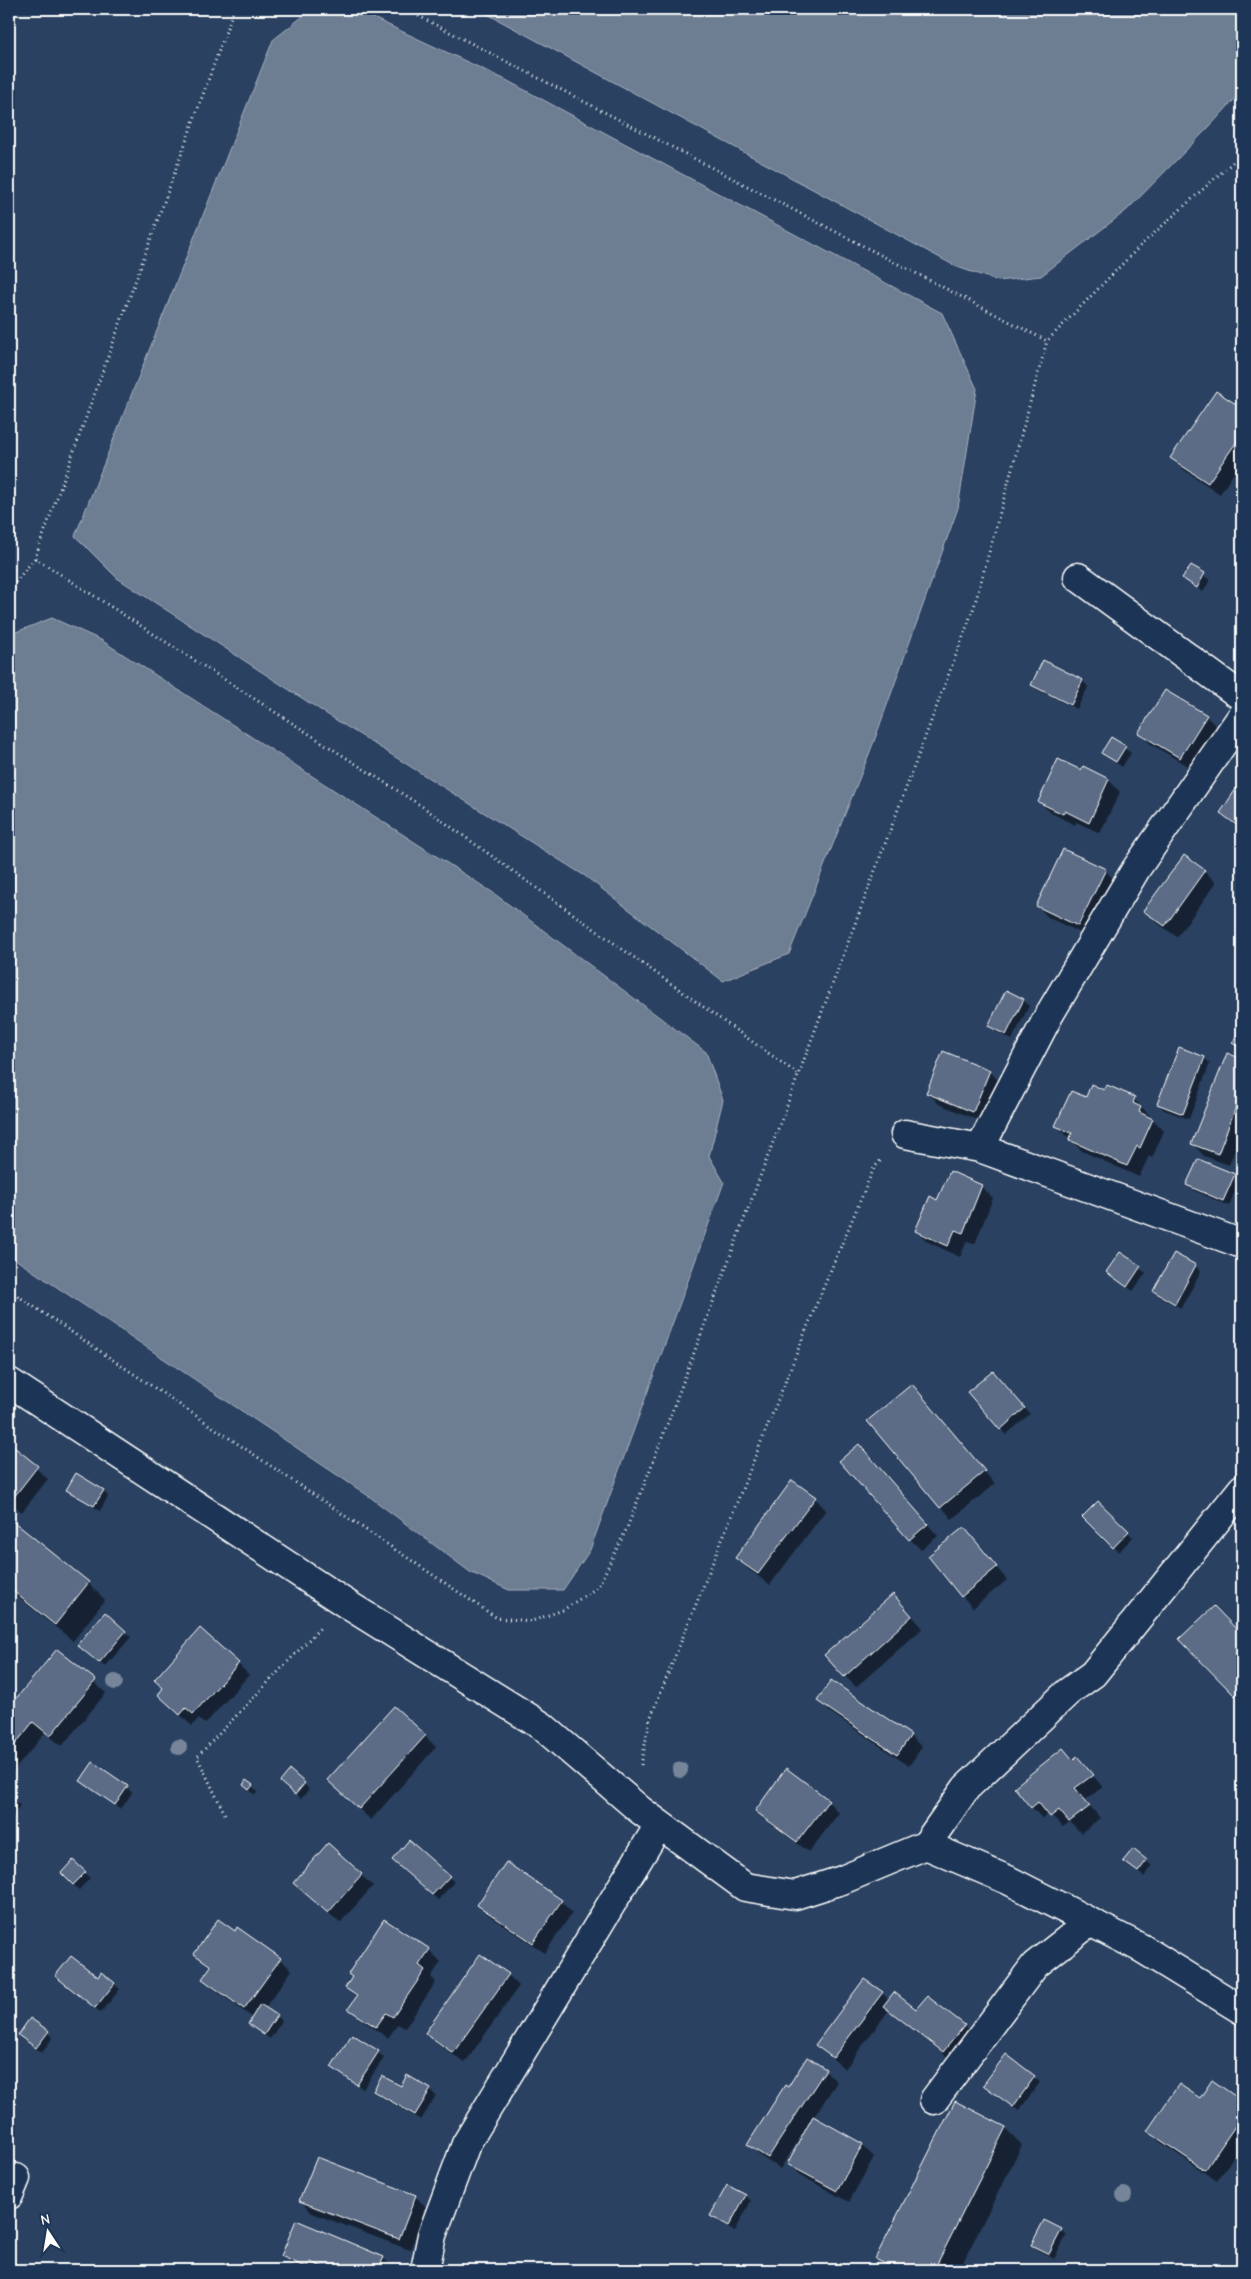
<svg xmlns="http://www.w3.org/2000/svg" width="1251" height="2279" font-family="'Comic Neue',sans-serif">
  <style>
    .water { fill: #6d7d92; stroke: #a7b1be }
    .shadow { fill: #0007 }
    .building { fill: #5b6c86; stroke: #fff }
    .lines { fill: none; stroke-linecap: round; stroke-linejoin: round }
    .minor-casing { stroke: #fff; stroke-width: 31 }
    .path { stroke: #fff; stroke-width: 3; stroke-dasharray: 1 4; stroke-linecap: butt }
    .minor { stroke: #1d3557; stroke-width: 28 }
    .tree { fill: #76859a }
  </style>
  <rect width="100%" height="100%" fill="#2a4161"/>
  <filter id="ink" filterUnits="userSpaceOnUse"><feTurbulence type="fractalNoise" baseFrequency=".02" numOctaves="2"/><feDisplacementMap in="SourceGraphic" scale="10" xChannelSelector="R" yChannelSelector="G"/><feConvolveMatrix kernelMatrix="1 2 1 2 8 2 1 2 1" color-interpolation-filters="sRGB"/></filter>
  <g filter="url(#ink)">
    <!-- water -->
    <path class="water" d="M312,9H354L506,80L942,313L977,389L958,508L873,744L789,954L723,981L585,876L325,713L117,578L75,536L273,40Z
      M478,9H1242V91L1210,126L1127,210L1041,276L998,281L957,267Z
      M52,618L101,640L492,892L706,1052L723,1100L709,1156L724,1182L590,1550L563,1590H509L470,1572L370,1497L9,1255V641L16,632Z"/>
    <!-- shadow -->
    <path class="shadow" d="M1216,392L1242,409V461L1220,494L1183,469L1172,458Z
      M1191,567L1210,580L1203,592L1184,578Z
      M1043,662L1083,681L1088,687L1077,709L1038,690L1032,685Z
      M1206,716L1217,727L1192,769L1151,744L1139,733Z
      M1112,739L1131,753L1122,767L1103,753Z
      M1083,768L1109,780L1120,792L1100,833L1076,822L1075,825L1051,813L1039,802L1082,772Z
      M1242,782V831L1221,813Z
      M1184,857L1205,871L1216,883L1177,937L1156,922L1144,911Z
      M1105,870L1116,882L1090,937L1049,918L1037,906Z
      M1007,992L1023,1000L1029,1006L1012,1040L995,1031L989,1026Z
      M1228,1055L1242,1061V1132L1229,1165L1204,1156L1193,1144Z
      M1204,1058L1210,1063L1189,1119L1164,1110L1158,1104Z
      M989,1071L1001,1083L985,1123L939,1104L927,1092Z
      M1104,1091L1134,1099L1164,1131L1152,1158L1149,1156L1139,1177L1082,1151L1057,1126Z
      M951,1173L981,1186L993,1198L975,1244L967,1241L960,1257L928,1242L916,1231L938,1201Z
      M1234,1175L1239,1181L1229,1206L1193,1190L1187,1185Z
      M1120,1254L1146,1273L1133,1291L1108,1272Z
      M1175,1255L1196,1266L1201,1272L1181,1308L1160,1297L1154,1291Z
      M998,1378L1030,1414L1006,1435L1001,1429Z
      M923,1398L995,1484L952,1519L869,1421Z
      M9,1444L48,1479L22,1512L9,1502Z
      M859,1445L938,1536L921,1550L910,1539Z
      M68,1489L103,1491L108,1496L100,1511Z
      M815,1498L826,1510L770,1585L748,1569L736,1557Z
      M1098,1503L1133,1537L1119,1552L1083,1517Z
      M9,1520L88,1583L105,1600L73,1641L9,1590Z
      M964,1529L1007,1580L973,1608L962,1596Z
      M904,1607L923,1628L856,1687L845,1676Z
      M1214,1607L1242,1636V1702L1181,1639Z
      M125,1632L131,1637L105,1667L84,1650Z
      M57,1651L106,1693L62,1746L45,1733L12,1773L9,1771V1709Z
      M238,1664L249,1675L205,1724L198,1719L192,1726L171,1706Z
      M831,1682L910,1736L922,1747L909,1766L830,1712L818,1701Z
      M425,1736L436,1747L371,1820L340,1792Z
      M1063,1749L1074,1761L1077,1758L1103,1787L1085,1800L1100,1818L1081,1833L1070,1822L1063,1827L1049,1813L1043,1819L1031,1807Z
      M82,1781L127,1787L132,1793L121,1809Z
      M304,1784L309,1789L301,1799L287,1788Z
      M244,1785L252,1786L258,1792L255,1795Z
      M9,1797L20,1805L13,1817L9,1815Z
      M828,1801L839,1813L809,1852L768,1822L756,1810Z
      M328,1845L373,1886L340,1923L307,1894Z
      M1125,1861H1146L1152,1866L1144,1877Z
      M73,1862L90,1878L79,1890L62,1873Z
      M399,1865L449,1877L454,1882L438,1900Z
      M561,1901L572,1913L545,1953L490,1916L478,1905Z
      M384,1920L429,1950L441,1962L431,1977L436,1982L405,2028L398,2024L388,2038L362,2020L350,2009L357,1998L347,1988Z
      M235,1932L280,1959L292,1970L265,2008L282,2021L270,2039L250,2024L253,2018L215,1990L203,1979L211,1968L196,1954Z
      M508,1975L519,1986L465,2063L438,2044L427,2033Z
      M57,1976L98,1979L114,1984L120,1989L101,2013Z
      M882,1993L889,2000L964,2026L975,2038L955,2063L889,2010L845,2069L816,2045Z
      M48,2032L53,2037L42,2053L25,2040Z
      M378,2052L384,2058L363,2089L332,2067Z
      M1006,2056L1040,2082L1019,2111L990,2090Z
      M825,2070L837,2082L813,2118L862,2145L874,2157L849,2202L800,2175L788,2163L801,2139L800,2138L780,2169L760,2156L749,2144L788,2089Z
      M1212,2082L1242,2102V2144L1217,2181L1160,2142L1148,2131L1200,2099Z
      M401,2088L430,2090L436,2096L421,2120L380,2096L375,2091Z
      M1005,2128L1022,2145L959,2270H888L877,2259Z
      M727,2186L746,2196L751,2201L735,2231L717,2221L711,2216Z
      M415,2196L427,2208L410,2250L312,2213L301,2201Z
      M1061,2230L1067,2235L1054,2259L1038,2250L1032,2245Z
      M283,2256L383,2258L395,2269L301,2270L294,2267Z"/>
    <!-- building -->
    <path class="building" d="M1216,391L1242,408V434L1208,483L1170,458Z
      M1191,565L1205,573L1197,588L1182,578Z
      M1043,660L1083,680L1071,705L1031,685Z
      M1165,690L1207,715L1180,758L1138,733Z
      M1111,737L1126,746L1116,762L1101,753Z
      M1058,759L1081,770L1083,766L1109,779L1089,823L1065,811L1063,814L1038,802Z
      M1242,780V829L1220,813Z
      M1063,849L1106,869L1078,926L1036,906Z
      M1184,855L1205,870L1165,926L1143,911Z
      M1006,990L1024,999L1006,1035L988,1026Z
      M1242,1026V1049L1232,1043Z
      M1179,1047L1205,1057L1183,1114L1157,1104Z
      M943,1051L990,1070L973,1112L926,1093Z
      M1227,1053L1242,1059V1091L1218,1154L1191,1144Z
      M1091,1084L1104,1090L1107,1085L1135,1097L1133,1103L1141,1107L1139,1112L1153,1119L1140,1148L1137,1146L1127,1166L1069,1140L1072,1133L1055,1126L1071,1091L1086,1097Z
      M1198,1159L1235,1174L1223,1201L1186,1185Z
      M950,1171L982,1185L963,1233L955,1230L948,1246L915,1231L930,1196L937,1200Z
      M1120,1252L1141,1266L1127,1287L1106,1272Z
      M1174,1253L1196,1265L1175,1304L1153,1291Z
      M993,1371L1025,1408L1000,1430L967,1392Z
      M912,1384L985,1471L940,1508L867,1421Z
      M9,1443L38,1466L10,1502L9,1501Z
      M859,1444L928,1524L909,1540L839,1461Z
      M76,1473L104,1490L94,1506L66,1490Z
      M792,1480L816,1497L758,1574L735,1558Z
      M1098,1501L1129,1531L1113,1548L1082,1517Z
      M9,1518L89,1582L55,1625L9,1588Z
      M964,1527L997,1567L961,1597L928,1556Z
      M893,1594L912,1616L844,1677L824,1655Z
      M1214,1606L1242,1635V1689L1235,1696L1179,1639Z
      M105,1612L126,1631L99,1663L77,1645Z
      M200,1628L239,1663L193,1714L186,1708L180,1715L158,1695L163,1688L154,1680Z
      M57,1649L96,1680L50,1736L33,1722L9,1752V1707Z
      M831,1680L911,1735L897,1755L817,1701Z
      M394,1706L426,1735L359,1809L327,1780Z
      M1063,1748L1073,1760L1077,1756L1093,1775L1075,1788L1090,1806L1069,1822L1059,1810L1050,1817L1038,1802L1031,1808L1014,1787Z
      M93,1762L128,1786L115,1805L80,1781Z
      M786,1768L829,1800L797,1842L755,1811Z
      M290,1770L305,1783L295,1795L280,1782Z
      M246,1780L253,1785L249,1790L243,1785Z
      M9,1795L15,1799L9,1810Z
      M409,1840L450,1876L432,1895L392,1860Z
      M328,1843L362,1874L328,1913L293,1883Z
      M1133,1849L1147,1860L1138,1872L1123,1861Z
      M73,1860L86,1872L73,1885L61,1873Z
      M506,1862L562,1900L533,1943L477,1905Z
      M218,1919L235,1931L237,1927L281,1958L244,2009L202,1979L211,1966L194,1954Z
      M384,1919L430,1949L419,1965L425,1970L393,2017L386,2013L376,2027L348,2009L357,1996L345,1988L352,1977L348,1974Z
      M480,1954L509,1974L453,2053L425,2033Z
      M71,1956L98,1977L101,1972L115,1983L95,2008L55,1976Z
      M864,1979L883,1992L833,2058L815,2045Z
      M894,1992L916,2009L927,1996L965,2025L943,2052L883,2006Z
      M260,2004L277,2015L264,2035L248,2024Z
      M30,2018L49,2031L36,2048L18,2035Z
      M352,2034L379,2051L357,2085L331,2067Z
      M1006,2054L1035,2076L1013,2107L983,2085Z
      M807,2057L826,2069L768,2158L747,2145L785,2085L788,2087Z
      M407,2075L431,2089L415,2115L373,2091L382,2076L401,2086Z
      M1212,2080L1242,2101V2116L1205,2170L1147,2131L1179,2084L1200,2098Z
      M955,2101L1006,2127L934,2270H898L875,2259Z
      M813,2116L863,2144L837,2191L787,2164Z
      M317,2157L416,2195L399,2239L299,2201Z
      M727,2185L746,2195L729,2226L710,2216Z
      M296,2220L384,2257L378,2270H330L310,2262L307,2268L281,2256Z
      M1044,2220L1062,2229L1049,2254L1031,2245Z"/>
    <g class="lines">
      <defs>
        <path id="minor" d="M1078,577L1242,697
          M905,1134L980,1148L1242,1244
          M980,1148L1049,1015L1136,869L1242,716
          M9,1382L345,1603L542,1726L640,1810L745,1887L795,1895L842,1880L926,1845L966,1788L1068,1692L1093,1674L1242,1489
          M926,1845L1008,1880L1143,1949L1242,2010
          M934,2100L1035,1965L1090,1922
          M9,2195L16,2178
          M425,2270L432,2235L466,2144L659,1825"/>
      </defs>
      <!-- minor casing -->
      <use href="#minor" class="minor-casing"/>
      <!-- path -->
      <path class="path" d="M405,9L1047,341L1141,245L1242,154
        M35,558L423,807L799,1075
        M9,590L35,558L234,9
        M9,1290L497,1618L532,1621L563,1610L598,1587L627,1528L653,1462L974,607L1047,341
        M641,1765L650,1719L814,1310L874,1168L882,1159
        M225,1814L197,1757L320,1628"/>
      <!-- minor -->
      <use href="#minor" class="minor"/>
    </g>
    <!-- trees -->
    <g class="tree">
      <circle cx="115" cy="1682" r="8"/>
      <circle cx="179" cy="1747" r="8"/>
      <circle cx="680" cy="1770" r="8"/>
      <circle cx="1124" cy="2195" r="8"/>
    </g>
  </g>
  <!-- margin -->
  <rect width="1251" height="2279" fill="none" stroke="#1d3557" stroke-width="30"/>
  <rect x="15" y="15" width="1221" height="2249" fill="none" stroke="#fff" stroke-width="2" filter="url(#ink)"/>
  <!-- north arrow -->
  <g transform="translate(48 2232) rotate(348)" stroke="#1d3557" stroke-width="4" paint-order="stroke">
  <path d="M0-4L9 19L0 12L-9 19Z" fill="#ffffff"/>
  <text y="-8" font-size="14" font-weight="bold" text-anchor="middle" fill="#ffffff">N</text>
  </g>
</svg>
